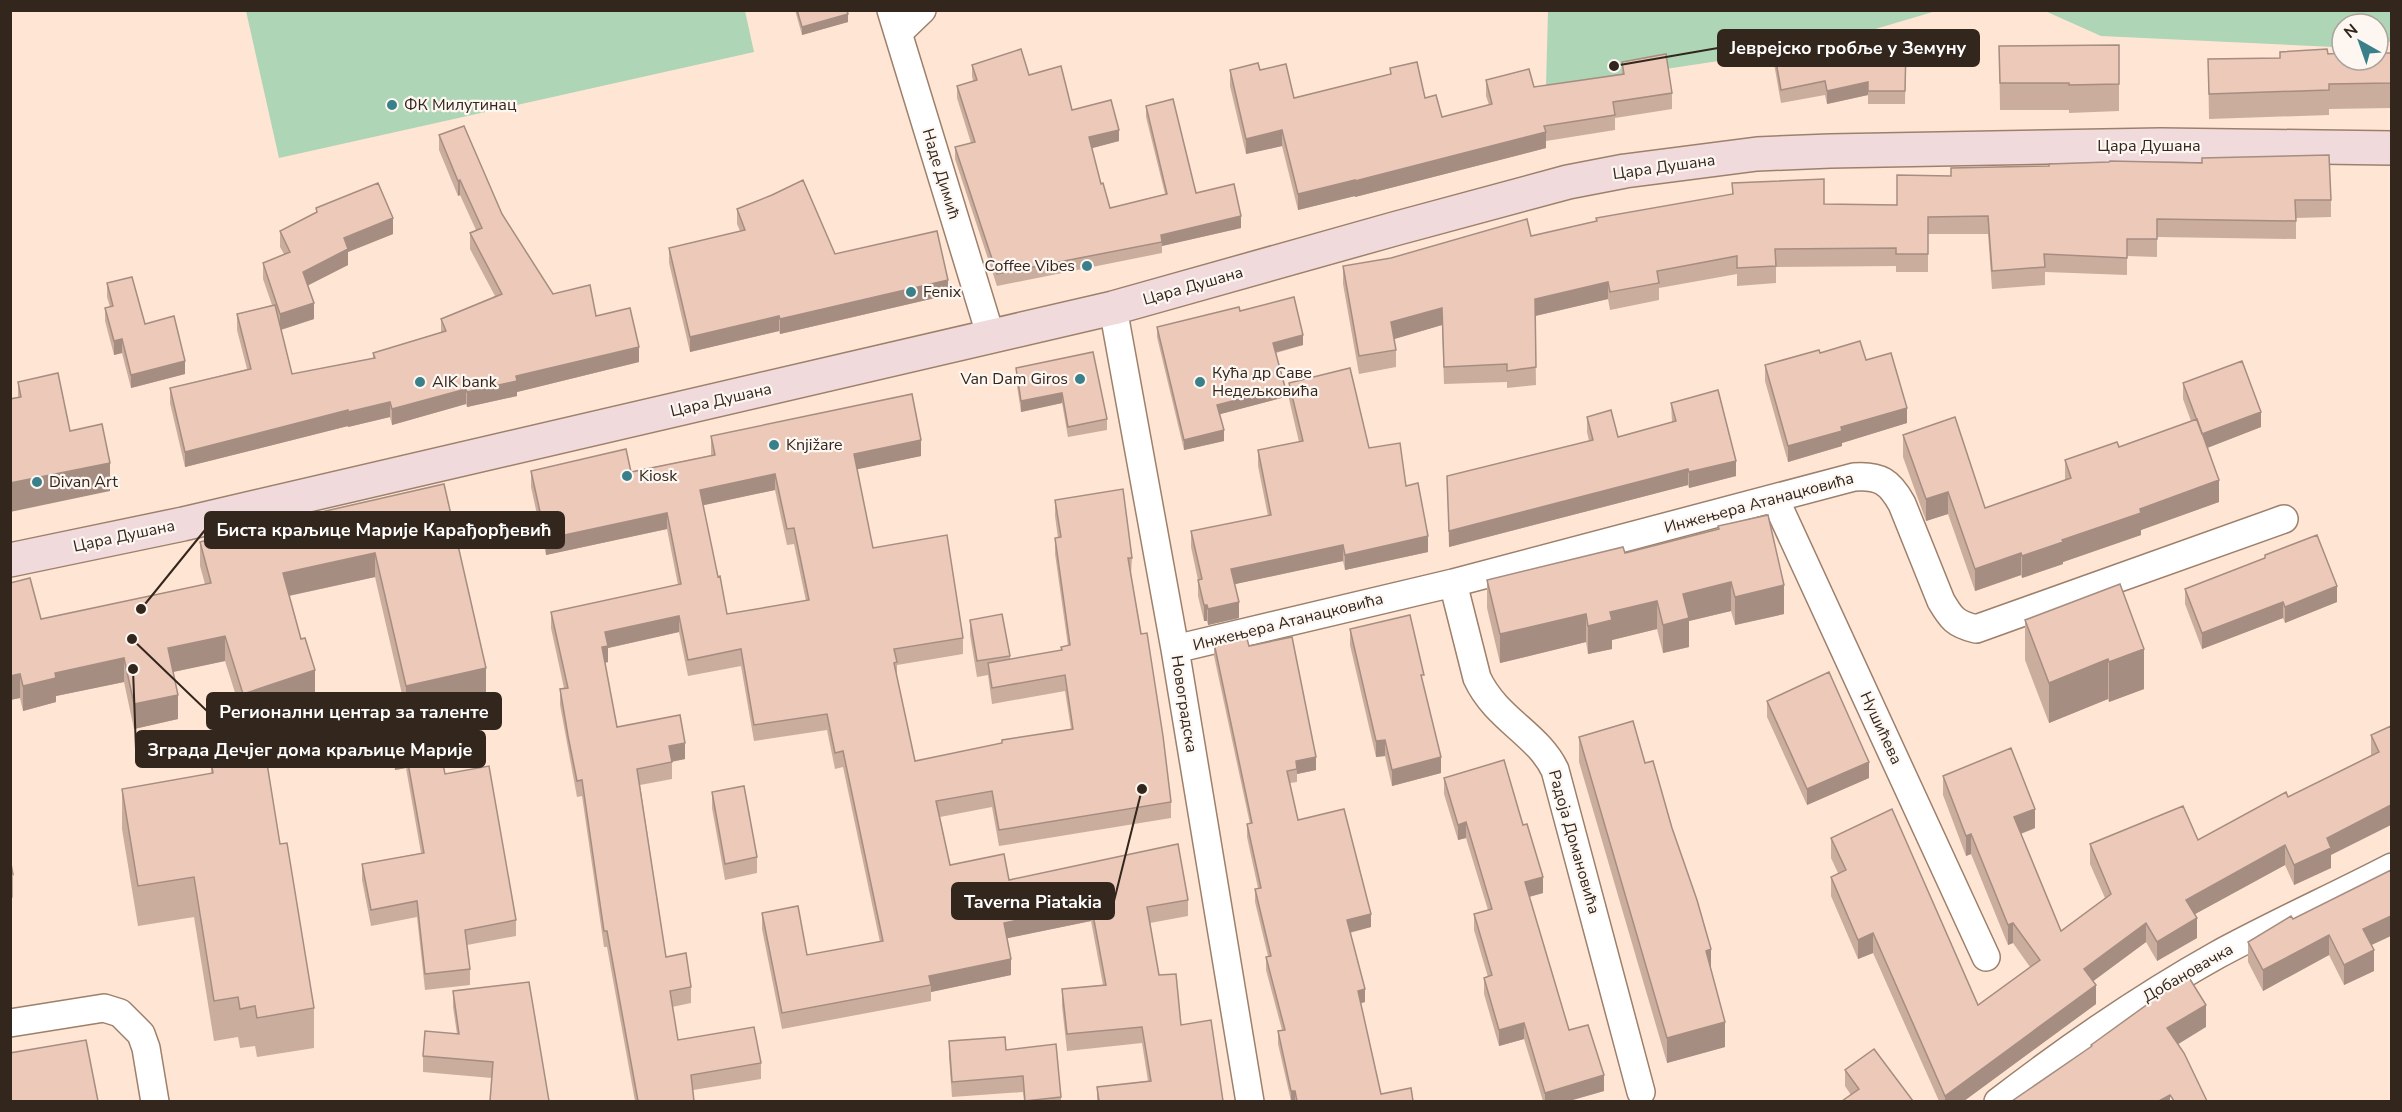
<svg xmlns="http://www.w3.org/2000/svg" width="2402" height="1112" font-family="'Nunito Sans',sans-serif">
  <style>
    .green { fill: #aed5b5 }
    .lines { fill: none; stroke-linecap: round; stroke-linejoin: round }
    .street-casing { stroke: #9d806c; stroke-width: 30 }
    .secondary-casing { stroke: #9d806c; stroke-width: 36 }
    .street { stroke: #fff; stroke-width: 27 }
    .secondary { stroke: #f0dadc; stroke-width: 33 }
    .wall { fill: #cbad9e; fill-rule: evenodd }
    .shaded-wall { fill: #a58d81 }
    .building { fill: #ecc9b8; stroke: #a58d81; stroke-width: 1.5; fill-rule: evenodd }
    .poi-dot { fill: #39808a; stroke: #fdf6f1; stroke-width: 2 }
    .labels { text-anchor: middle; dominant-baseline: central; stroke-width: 4.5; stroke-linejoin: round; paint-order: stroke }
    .poi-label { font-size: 16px; fill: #32261d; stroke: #fdf6f1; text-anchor: start }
    .street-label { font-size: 16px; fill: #32261d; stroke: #fdf6f1 }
    .leader { fill: none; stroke: #32261d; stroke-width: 2 }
    .callout-dot { fill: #32261d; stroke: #fdf6f1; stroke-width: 2 }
    .callout { fill: #32261d; stroke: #32261d; stroke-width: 2 }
    .callout-label { font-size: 18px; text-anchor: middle; font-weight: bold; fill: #fff }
  </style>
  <rect width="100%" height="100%" fill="#ffe5d3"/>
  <!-- green -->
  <path class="green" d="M246,11H745L754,52L279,158Z
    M1548,11H1936L1818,46L1546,87Z
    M2045,11H2391V42L2378,43V24H2342V47H2334L2101,36Z"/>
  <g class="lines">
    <defs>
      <path id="street" d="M891,10L991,337
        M898,33L922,10
        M1113,308L1175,649L1250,1102
        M1775,499L1986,957
        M1453,583L1477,678C1496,719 1538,734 1555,770L1641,1092
        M1175,649L1453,583L1854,477C1880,475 1890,482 1902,504L1941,601C1951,618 1955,624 1976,629L2284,519
        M10,1023L104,1008L120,1013L141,1034L146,1048L155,1102
        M1998,1102C2068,1048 2140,998 2217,955C2274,924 2334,897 2392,867"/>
      <path id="secondary" d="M10,560L183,524L1113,308L1394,229L1568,182L1625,171L1757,154L1830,151L2161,145L2392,148"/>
    </defs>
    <!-- street casing -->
    <use href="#street" class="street-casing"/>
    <!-- secondary casing -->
    <use href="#secondary" class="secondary-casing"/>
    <!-- street -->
    <use href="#street" class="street"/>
    <!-- secondary -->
    <use href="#secondary" class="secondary"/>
  </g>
  <!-- wall -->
  <path class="wall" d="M795,10H847L848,22L802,35Z
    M1773,45L1906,47L1905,104H1868V95L1827,104L1825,95L1781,103L1773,58Z
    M2119,45V111L2069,113V110H2000L1999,46Z
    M2391,53V108L2329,109V115L2209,119L2208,59L2280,58L2328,54Z
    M1622,62L1672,93V109L1615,118V130L1546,141V148L1355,197V196L1298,210L1282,146L1246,154L1230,86V70H1260L1294,98L1390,74V68L1425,98L1442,117L1489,105L1486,96V80L1534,87L1622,74Z
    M972,65L1029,75L1072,110L1119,141L1092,148L1101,184L1110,208L1165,194L1146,117V106L1196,193L1241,228L1162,246V253L997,286L955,159V147L971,143L957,98V86L973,81L972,76Z
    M439,135L502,214L553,294L596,316L639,362L517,392V396L467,407L466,404L392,425L390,417L348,427V426L185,467L170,403V388L247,369L237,330V314L272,305L263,279V263L284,254L280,247V231L316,213V208L393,234L348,252V265L308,285L314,319L281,330L292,374L373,358V353L441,332V319L495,296L470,249V233L476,230L460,195L458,196L439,150Z
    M1732,183L1824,204L1897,205L2331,200V217L2296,218V239L2157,237V257L2127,256V275L2045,272V285L1992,289L1988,234H1928V272H1896V266L1776,267V283L1737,286V274L1659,288V300L1610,310L1608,299L1535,316L1536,385L1507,388V382L1444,384L1442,325L1394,339L1396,350V367L1359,374L1343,284V266L1531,236L1596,221V218L1732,195Z
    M737,209L835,254L948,295L780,334L779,331L690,352L669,263V248L740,231L737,224Z
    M107,283L145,324L185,374L131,388L122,353L114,355L105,321V308L110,307L107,297Z
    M1240,311L1303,345L1276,353L1285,397L1220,414L1224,441L1184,450L1157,337V327Z
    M1820,353L1866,360L1907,423L1842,443V446L1788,462L1765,381V365Z
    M1016,368L1107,419V430L1068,437L1062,403L1021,412L1016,379Z
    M18,382L70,431L110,491L18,397Z
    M1289,383L1369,448L1406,486L1428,552L1345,570L1343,561L1235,584L1239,618L1208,625L1207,621H1204L1198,596V580L1191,547V531L1268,516L1258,466V450L1299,442L1289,399Z
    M2183,383L2261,427L2207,448L2219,502L2141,530V535L2063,562V564L2022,578L2021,575L1975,591L1948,514L1926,521L1903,457V435L1985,508L2065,481V460L2119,447L2191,421L2183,399Z
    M1671,403L1736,476L1689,488L1688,485L1449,547L1447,476L1589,441L1587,432V417L1618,437L1672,422Z
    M711,436L921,456L857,469L873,548L963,638V654L897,665V678L915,761L1002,743V740L1071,729L1065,691L992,704L988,675L977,677L970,635V620L1010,656V660L1061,650L1068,646L1055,554V538H1058L1055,516V500L1132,558L1131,574L1171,802V818L999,846L992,807L940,817L950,865L1009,880L1188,900V916L1150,923L1159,975L1181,1025L1223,1101H1097V1087L1148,1081L1142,1043L1067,1051L1062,1006V989L1103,985L1091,921L1007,938L1011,975L931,992V1001L782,1029L762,929V913L807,955L880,942L843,767L835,769L827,730L754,741L741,666L688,676L679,632L608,648V662L605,663L617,727L685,759L672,762V779L640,785L666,957L691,987V1003L672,1007L678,1040L761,1063V1079L693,1090L694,1101H635L607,947H604L582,796L577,797L560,705V689L564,688L551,628V612L678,585L667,529L546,555L531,487V471L631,472L711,455ZM775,490L787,545L794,544L806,601L727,614L718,577L703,505Z
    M444,484L486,692L430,705L445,774L516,920V936L467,945L470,969V985L425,990L417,917L371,926L362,880V864L421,853L406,768L395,770L385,723V707L404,703L375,577L289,596L315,694L243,718L225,661L173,672L178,719L134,729L124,682L56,696V702L23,711L20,698L10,700V583L41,619L205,584L200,566V542Z
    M1718,526L1784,614L1735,625L1731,611L1689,621V647L1663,653L1657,629L1612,640V649L1588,654L1586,642L1500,663L1487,608V580L1625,553L1718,530Z
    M2265,555L2337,602L2285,623L2283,618L2202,649L2185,604V589L2265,558Z
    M2120,584L2144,689L2109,702L2108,699L2049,723L2025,660V620Z
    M1350,629L1424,686L1441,773L1392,786L1385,756L1376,757L1350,645Z
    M1214,643L1249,646L1316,770L1297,774V782L1290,783L1298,820L1371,927L1350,933L1365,1002L1360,1003L1381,1094L1413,1101H1291L1278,1044V1031L1282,1030L1266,970V957L1268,956L1255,902V889L1258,888L1247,837V824H1250L1214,656Z
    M1767,701L1869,778L1807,805L1767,717Z
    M2391,726L2331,855V868L2294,885L2285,865L2195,914L2197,938L2157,961L2146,942L2093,981L2096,1004L1964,1101H1939L1873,953L1858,959L1831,896V877L1838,873L1831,858V838L1978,1005L2030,967L2013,943L2008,945L1971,854L1966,856L1943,795V776L2035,828L2021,834L2061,931L2105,898L2090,864V844L2198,840L2288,797L2371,755V735Z
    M1579,737L1645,763L1711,970L1725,1047L1667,1063L1579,762Z
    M211,761L280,844L314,1008V1048L257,1057L255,1046L240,1048L238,1037L214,1041L194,917L138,926L122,829V789L211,774Z
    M1444,778L1543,893L1529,897L1569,1030L1604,1091L1569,1101H1543L1524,1039L1499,1046L1484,994V978L1488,977L1474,930V914L1488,910L1466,838L1458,840L1444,794Z
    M712,792L757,857V873L725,880L712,808Z
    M10,859L13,874V898L10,896Z
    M2293,919L2371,945L2374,971L2344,985L2329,955L2263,991L2248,962V942Z
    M453,991L549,1101L492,1078L423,1072V1056L457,1034L453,1007Z
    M949,1041L1006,1050L1061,1097V1101H1024L1023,1092L952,1097L949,1057Z
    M1845,1070L1913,1101L1851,1095L1845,1086Z"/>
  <!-- shaded-wall -->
  <path class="shaded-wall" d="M848,14V22L802,35V27Z
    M1868,82V95L1827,104V91Z
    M1119,130V141L1089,149V137Z
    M1282,130V146L1246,154V139Z
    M1546,132V148L1355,197V181Z
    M460,180V195L458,196V181Z
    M1355,180V196L1298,210V194Z
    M1241,216V228L1162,246L1161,235Z
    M393,218V234L348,252V265L303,288V272L344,238Z
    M948,280V295L780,334V319Z
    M1608,282V299L1535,316V299Z
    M314,303V319L280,330V314Z
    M1442,308V325L1391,340V322Z
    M779,316V331L690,352V337Z
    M1303,335V345L1273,353V343Z
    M122,339V353L114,355V341Z
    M639,347V362L517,392V396L467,407V392L516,376Z
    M185,361V374L131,388V375Z
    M1285,387V397L1217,415V405Z
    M466,389V404L392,425V409Z
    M1062,393V403L1021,412V401Z
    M390,402V417L348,427V412Z
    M1907,408V423L1842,443V446L1788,462V446L1841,427Z
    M348,410V426L185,467V452Z
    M2261,412V427L2202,450V434Z
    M1224,430V441L1184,450V440Z
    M921,440V456L854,470V454Z
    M1736,461V476L1689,488V472Z
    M110,463V491L10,512V483Z
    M1688,469V485L1449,547V531Z
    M775,474V490L700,506V490Z
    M2219,480V502L2141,530V535L2063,562V564L2022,578V556L2140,509Z
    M1948,492V514L1926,521V499Z
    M667,513V529L546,555V539Z
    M1428,536V552L1345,570V555Z
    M1343,545V561L1231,585V569Z
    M375,553V577L283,597V573Z
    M2021,553V575L1975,591V569Z
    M1731,582V611L1689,621V647L1663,653V625L1683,594Z
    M1784,585V614L1735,625V597Z
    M2337,586V602L2285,623V607Z
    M1657,601V629L1612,640V649L1588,654V626L1610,612Z
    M1239,602V618L1208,625V609Z
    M2283,602V618L2202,649V633Z
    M1204,605H1207V621H1204Z
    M1586,614V642L1500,663V634Z
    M679,616V632L608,648V662L602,663V647L605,632Z
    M225,636V661L168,673V648Z
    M2144,649V689L2109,702V662Z
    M124,658V682L56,696V702L23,711V686L55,673Z
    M2108,659V699L2049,723V683Z
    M486,668V692L406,711V686Z
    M315,670V694L243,718V694Z
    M20,674V698L10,700V676Z
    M178,695V719L134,729V704Z
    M1385,740V756L1376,757V741Z
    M685,743V759L669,762V746Z
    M406,752V768L395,770V754Z
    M1316,757V770L1297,774L1296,761Z
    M1441,757V773L1392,786V770Z
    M1869,762V778L1807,805V789Z
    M2391,805V825L2331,855V868L2294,885V865L2327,838Z
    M2035,809V828L2014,836V817Z
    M1466,822V838L1458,840V825Z
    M1971,834V854L1966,856V836Z
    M2285,845V865L2186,919V900Z
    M1543,877V893L1525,898V882Z
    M1091,904V921L1004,939V923Z
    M1371,914V927L1347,933V920Z
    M2391,916V936L2363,949V929Z
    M2197,918V938L2157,961V942Z
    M2013,923V943L2008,945V925Z
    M2146,923V942L2084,988V969Z
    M1873,933V953L1858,959V940Z
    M2329,935V955L2263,991V970Z
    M1711,949V974L1706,951Z
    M2374,950V971L2344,985V965Z
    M1011,959V975L931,992V985L929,976Z
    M2096,985V1004L1964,1101H1945V1096Z
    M1365,989V1002L1358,1004V991Z
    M2206,1005V1027L2167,1051V1028Z
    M1725,1022V1047L1667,1063V1038Z
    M1524,1023V1039L1499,1046V1030Z
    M1604,1075V1091L1569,1101H1545V1093Z
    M1291,1091H1295V1101H1291Z
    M2170,1095V1101H2159Z"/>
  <!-- building -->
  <path class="building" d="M797,10H847L848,14L802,27Z
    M1841,32L1844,46L1906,47L1905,91H1868V82L1827,91L1825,81L1781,90L1773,45Z
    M2119,45V84L2069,85V83H2000L1999,46Z
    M1021,49L1029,75L1061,66L1072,110L1111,100L1119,130L1089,137L1101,184L1103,183L1110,208L1167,194L1146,106L1173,99L1196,193L1234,184L1241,216L1161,235L1162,242L997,274L955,147L975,142L957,86L977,80L972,65Z
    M2327,49L2328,54L2342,53V60H2378V53H2391V83L2329,84V90L2209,94L2208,59L2280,58V52Z
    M1666,54L1672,93L1613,102L1615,115L1544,126L1546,132L1355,181V180L1298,194L1282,130L1246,139L1230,70L1258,63L1260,70L1286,64L1294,98L1391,74L1390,68L1417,62L1425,98L1436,95L1442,117L1492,104L1486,80L1529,69L1534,87L1624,74L1622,62Z
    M464,126L502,214L553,294L590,285L596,316L630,308L639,347L516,376L517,381L467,392L466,389L392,409L390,402L348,412V410L185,452L170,388L251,369L237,314L275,305L292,374L375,358L373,353L446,331L441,319L502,294L470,233L482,228L460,180L458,181L439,135Z
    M2329,155L2331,200H2295L2296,221L2157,219V239H2127V258L2044,254L2045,267L1992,271L1988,216L1928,217V254H1896V248L1775,249L1776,266L1737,268V256L1657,271L1659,283L1610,292L1608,282L1535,299L1536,367L1507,371V364L1444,367L1442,308L1391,322L1396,350L1359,356L1343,266L1391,258L1527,219L1531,236L1597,221L1596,218L1733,194L1732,183L1824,179V204L1897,205V175L1951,176V168L2049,166V164L2109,162L2110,161L2202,163V158Z
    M803,180L835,254L937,231L948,280L780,319L779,316L690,337L669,248L745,230L737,209L772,195Z
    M378,183L393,218L344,238L348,249L303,272L314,303L280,314L263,263L290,252L280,231L317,212L316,208Z
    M132,277L145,324L174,316L185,361L131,375L122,339L114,341L105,308L113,306L107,283Z
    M1294,297L1303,335L1273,343L1285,387L1217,405L1224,430L1184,440L1157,327L1239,307L1240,311Z
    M1860,341L1866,360L1891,353L1907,408L1841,427L1842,431L1788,446L1765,365L1819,350L1820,353Z
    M1093,352L1107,419L1068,427L1062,393L1021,401L1016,368Z
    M2242,361L2261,412L2202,434L2183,383Z
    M1350,368L1369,448L1400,443L1406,486L1418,483L1428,536L1345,555L1343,545L1231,569L1239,602L1208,609L1207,605H1204L1198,580L1202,579L1191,531L1271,515L1258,450L1303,441L1289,383Z
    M58,373L70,431L102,424L110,463L10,483V399L21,397L18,382Z
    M1718,390L1736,461L1689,472L1688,469L1449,531L1447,476L1593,440L1587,417L1611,410L1618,437L1676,421L1671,403Z
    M912,394L921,440L854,454L873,548L947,535L963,638L894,649L897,662L894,663L915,761L1002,743V740L1073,729L1065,675L992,688L988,663L1062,650L1061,647L1070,645L1055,538L1061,537L1055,500L1123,489L1132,558H1128L1141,634L1147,633L1163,736L1171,802L999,830L992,791L936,801L950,865L1004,854L1009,880L1178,844L1188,900L1147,907L1159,975L1176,974L1181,1025L1211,1020L1223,1101H1099L1097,1087L1151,1081L1142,1027L1067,1034L1062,989L1106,985L1091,904L1004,923L1011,959L929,976L931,985L782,1013L762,913L798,906L807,955L883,941L843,751L835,753L827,714L754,725L741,649L688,660L679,616L605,632L608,646L602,647L617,727L680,715L685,743L669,746L672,762L637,769L666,957L686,953L691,987L670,991L678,1040L754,1027L761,1063L691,1075L694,1101H638L607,931H604L582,780L577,781L568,736L560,689L568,688L551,612L681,584L667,513L546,539L531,471L626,449L631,472L715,455L711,436ZM775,474L787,529L794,528L809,600L727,614L720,576L718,577L700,490Z
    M1955,417L1985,508L2071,478L2065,460L2117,442L2119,447L2197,419L2219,480L2140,509L2141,513L2062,540L2063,542L2022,556L2021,553L1975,569L1948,492L1926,499L1903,435Z
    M444,484L486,668L406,686L375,553L283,573L301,639L305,638L315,670L243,694L225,636L168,648L178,695L134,704L124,658L55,673L56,678L23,686L20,674L10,676V583L30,578L41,619L211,583L200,542L238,531Z
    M1768,515L1784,585L1735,597L1731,582L1683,594L1689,618L1663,625L1657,601L1610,612L1612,620L1588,626L1586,614L1500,634L1487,580L1623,547L1625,553L1719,529L1718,526Z
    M2317,535L2337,586L2285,607L2283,602L2202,633L2185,589L2265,558V555Z
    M2120,584L2144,649L2109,662L2108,659L2049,683L2025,620Z
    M1002,614L1010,656L977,661L970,620Z
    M1410,615L1424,675H1421L1441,757L1392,770L1385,740L1376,741L1350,629Z
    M1246,635L1249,646L1292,637L1316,757L1296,761L1297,769L1287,771L1298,820L1344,809L1371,914L1347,920L1365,989L1358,991L1381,1094L1411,1088L1413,1101H1297L1295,1091H1291L1278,1031L1285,1030L1266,957L1271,956L1255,889L1261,888L1247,824L1252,823L1214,643Z
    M1829,672L1869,762L1807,789L1767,701Z
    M429,697L445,774L489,766L516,920L465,930L470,969L425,974L417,901L371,910L362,864L424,853L406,752L395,754L385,707Z
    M1633,721L1645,763L1653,761L1672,828L1697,900L1711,949L1706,951L1725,1022L1667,1038L1579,737Z
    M2391,726V805L2327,838L2331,848L2294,865L2285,845L2186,900L2197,918L2157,942L2146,923L2084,969L2096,985L1945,1096L1873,933L1858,940L1831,877L1846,870L1831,838L1892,809L1978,1005L2040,960L2013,923L2008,925L1971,834L1966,836L1943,776L2011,748L2035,809L2014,817L2061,931L2111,894L2090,844L2183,806L2198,840L2286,792L2288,797L2379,752L2371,735Z
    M265,751L280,844L287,843L314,1008L257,1018L255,1006L240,1009L238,997L214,1001L194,877L138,886L122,789L213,773L211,761Z
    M1504,760L1523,825L1527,824L1543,877L1525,882L1569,1030L1588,1025L1604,1075L1545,1093L1524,1023L1499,1030L1484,978L1492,975L1474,914L1492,909L1466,822L1458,825L1444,778Z
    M744,786L757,857L725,864L712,792Z
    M10,859L13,874L10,872Z
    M2391,870V916L2363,929L2374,950L2344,965L2329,935L2263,970L2248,942L2291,916L2293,919Z
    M2188,976L2206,1005L2167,1028L2184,1053L2207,1101H2174L2170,1095L2159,1101H2012L2092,1046L2091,1045L2163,993L2162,992Z
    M529,982L549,1101H490L493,1062L423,1056L425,1031L459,1034L453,991Z
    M1005,1037L1006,1050L1056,1044L1061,1097L1025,1101L1023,1076L952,1082L949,1041Z
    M86,1040L98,1101H10V1053Z
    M1874,1049L1913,1101H1842L1859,1089L1845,1070Z"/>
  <!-- markers -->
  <g class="poi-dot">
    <circle cx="392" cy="105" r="6"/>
    <circle cx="1087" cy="266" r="6"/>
    <circle cx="911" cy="292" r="6"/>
    <circle cx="1080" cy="379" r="6"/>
    <circle cx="420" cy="382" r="6"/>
    <circle cx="1200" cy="382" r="6"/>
    <circle cx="774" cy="445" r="6"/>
    <circle cx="627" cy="476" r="6"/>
    <circle cx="37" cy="482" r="6"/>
  </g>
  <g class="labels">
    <!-- poi labels -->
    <g class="poi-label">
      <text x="404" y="105">ФК Милутинац</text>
      <text x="1075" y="266" text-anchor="end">Coffee Vibes</text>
      <text x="923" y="292">Fenix</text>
      <text x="1212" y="373">Кућа др Саве<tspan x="1212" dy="18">Недељковића</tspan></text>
      <text x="1068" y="379" text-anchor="end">Van Dam Giros</text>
      <text x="432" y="382">AIK bank</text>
      <text x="786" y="445">Knjižare</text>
      <text x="639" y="476">Kiosk</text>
      <text x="49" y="482">Divan Art</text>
    </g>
    <!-- street labels -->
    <g class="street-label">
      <text x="2149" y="146">Цара Душана</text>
      <text transform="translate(1664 167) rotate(-8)">Цара Душана</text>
      <text transform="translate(941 174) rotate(73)">Наде Димић</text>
      <text transform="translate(1193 286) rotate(-16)">Цара Душана</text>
      <text transform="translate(721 400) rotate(-13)">Цара Душана</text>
      <text transform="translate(1759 503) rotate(-15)">Инжењера Атанацковића</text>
      <text transform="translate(124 536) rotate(-12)">Цара Душана</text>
      <text transform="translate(1288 622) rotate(-14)">Инжењера Атанацковића</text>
      <text transform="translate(1184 704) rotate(81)">Новоградска</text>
      <text transform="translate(1881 728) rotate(65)">Нушићева</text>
      <text transform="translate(1574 842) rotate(74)">Радоја Домановића</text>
      <text transform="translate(2188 973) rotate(-30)">Добановачка</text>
    </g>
  </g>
  <!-- callouts -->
  <path class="leader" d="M1614 66L1718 48M141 609L205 530M132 639L207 711M133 669L136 749M1142 789L1114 901"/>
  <g class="callout-dot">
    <circle cx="1614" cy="66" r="6"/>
    <circle cx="141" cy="609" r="6"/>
    <circle cx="132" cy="639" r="6"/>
    <circle cx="133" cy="669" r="6"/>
    <circle cx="1142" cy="789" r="6"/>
  </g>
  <g class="callout">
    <rect x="1718" y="30" width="261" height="36" rx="6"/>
    <rect x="205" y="512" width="359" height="36" rx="6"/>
    <rect x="207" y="693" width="294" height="36" rx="6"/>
    <rect x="136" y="731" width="349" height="36" rx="6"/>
    <rect x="952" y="883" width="162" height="36" rx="6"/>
  </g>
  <g class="callout-label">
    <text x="1848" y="54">Јеврејско гробље у Земуну</text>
    <text x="384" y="536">Биста краљице Марије Карађорђевић</text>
    <text x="354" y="718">Регионални центар за таленте</text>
    <text x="310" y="756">Зграда Дечјег дома краљице Марије</text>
    <text x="1033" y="908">Taverna Piatakia</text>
  </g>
  <!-- border -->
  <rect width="2402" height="1112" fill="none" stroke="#32261d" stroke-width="24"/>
  <!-- north arrow -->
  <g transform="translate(2360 42) rotate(320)"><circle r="28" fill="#fdf6f1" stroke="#aca39c" stroke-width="1.5"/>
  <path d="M0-4.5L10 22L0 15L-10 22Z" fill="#39808a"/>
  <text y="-9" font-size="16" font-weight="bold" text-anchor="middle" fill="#32261d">N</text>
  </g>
</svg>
